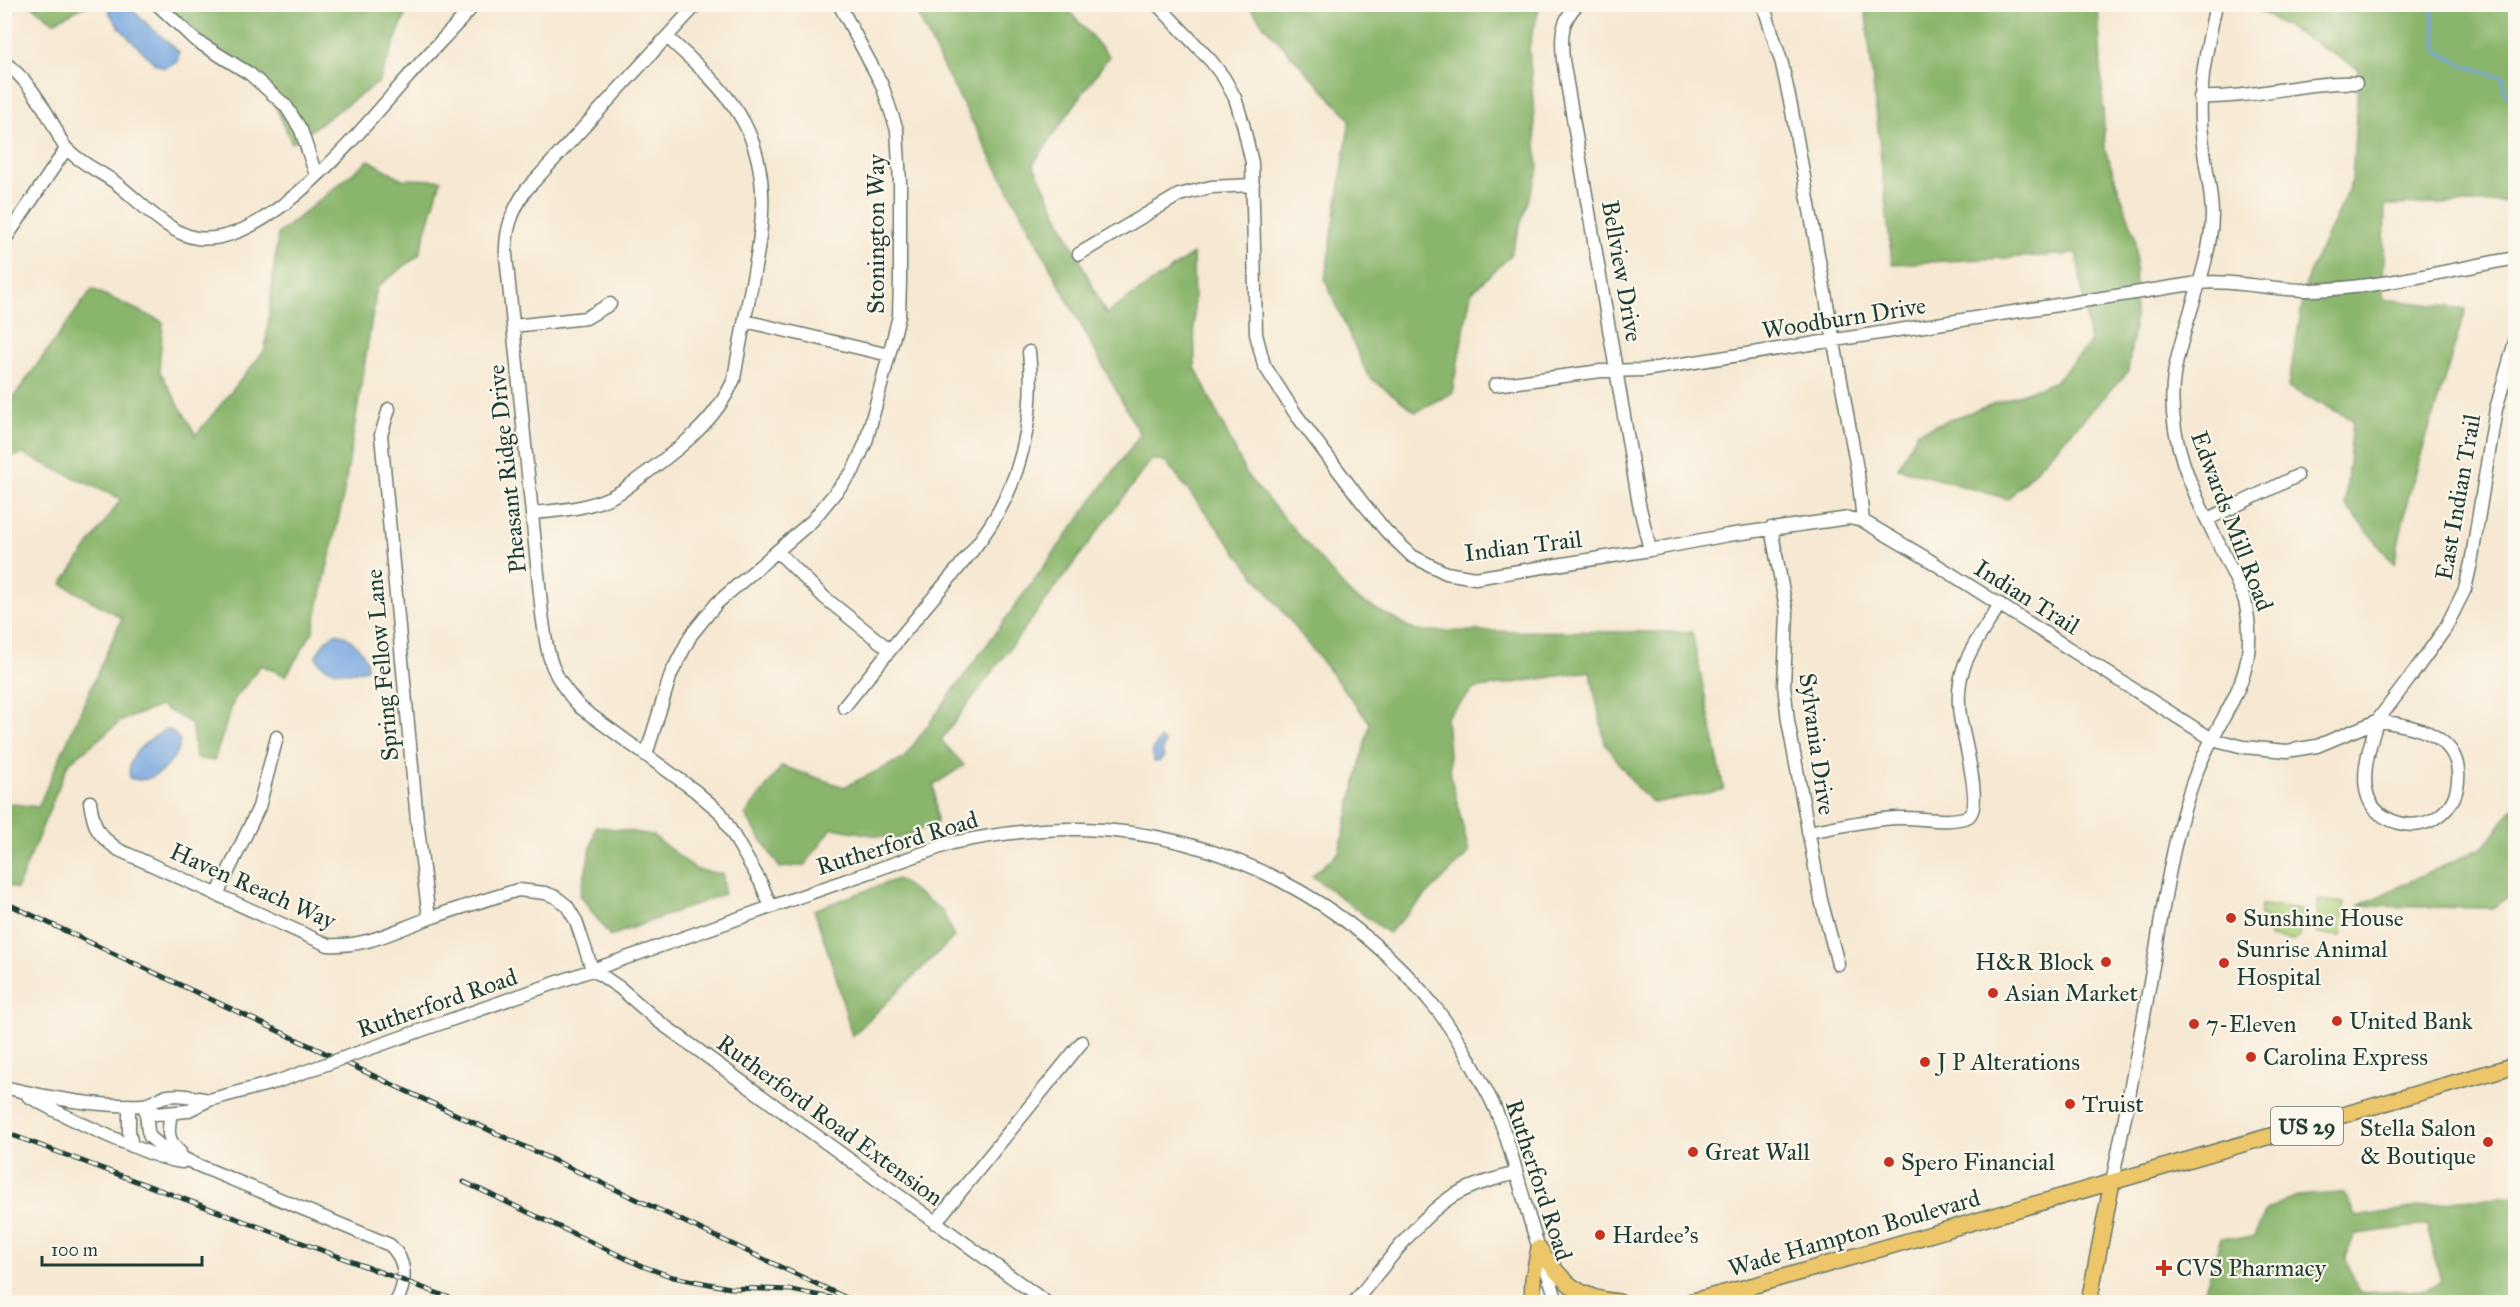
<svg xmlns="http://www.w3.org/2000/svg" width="2520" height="1307" font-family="'IM FELL Great Primer',serif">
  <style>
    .green { fill: #aed37d; stroke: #668858; stroke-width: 1.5 }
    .forest { fill: #8ab56c; stroke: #547950; stroke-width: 1.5; fill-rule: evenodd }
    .water { fill: #76a6e0; stroke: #4a728a; stroke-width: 1.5 }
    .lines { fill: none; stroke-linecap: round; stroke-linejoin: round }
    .stream { stroke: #76a6e0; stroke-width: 3 }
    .minor-casing { stroke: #6a796b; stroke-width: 15 }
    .major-casing { stroke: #6a796b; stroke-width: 18 }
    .minor { stroke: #fff; stroke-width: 12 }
    .major { stroke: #ecc669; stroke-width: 15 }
    .rail-casing { stroke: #1f3d34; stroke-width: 5 }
    .rail { stroke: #fbf7ec; stroke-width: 3; stroke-dasharray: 9; stroke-linecap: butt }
    .minor-bridge-casing { stroke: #6a796b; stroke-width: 15; stroke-linecap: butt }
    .minor-bridge { stroke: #fff; stroke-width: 12 }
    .poi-dot { fill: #c8321e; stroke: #fbf7ec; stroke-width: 2 }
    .labels { text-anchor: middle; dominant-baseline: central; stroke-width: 4.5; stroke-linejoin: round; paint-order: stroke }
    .shield { fill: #fbf7ec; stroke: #61756b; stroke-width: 1.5 }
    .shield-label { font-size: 22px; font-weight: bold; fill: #1f3d34 }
    .street-label { font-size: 24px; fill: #1f3d34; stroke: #fbf7ec }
    .poi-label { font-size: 24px; fill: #1f3d34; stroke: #fbf7ec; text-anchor: start }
  </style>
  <rect width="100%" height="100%" fill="#fbf7ec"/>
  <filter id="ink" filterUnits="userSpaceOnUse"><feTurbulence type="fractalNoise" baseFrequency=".0167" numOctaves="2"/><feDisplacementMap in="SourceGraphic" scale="12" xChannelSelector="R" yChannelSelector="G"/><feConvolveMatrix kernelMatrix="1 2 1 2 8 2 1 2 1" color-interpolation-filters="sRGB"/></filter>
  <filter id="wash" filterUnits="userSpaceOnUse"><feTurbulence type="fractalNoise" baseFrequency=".008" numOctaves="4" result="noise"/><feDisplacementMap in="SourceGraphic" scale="24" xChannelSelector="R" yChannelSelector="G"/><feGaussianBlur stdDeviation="1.35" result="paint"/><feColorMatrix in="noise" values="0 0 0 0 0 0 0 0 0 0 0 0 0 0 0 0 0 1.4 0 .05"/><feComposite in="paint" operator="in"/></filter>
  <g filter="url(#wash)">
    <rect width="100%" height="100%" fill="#f6e8d2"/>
    <!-- green -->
    <path class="green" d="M2319,900L2344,903L2341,936L2316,933Z
      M2261,905L2301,910L2299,938L2293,941L2269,937L2270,927L2267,918L2260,916Z"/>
    <!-- forest -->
    <path class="forest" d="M913,4L1064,5L1109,56L1033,164L1106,314L1193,254L1195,367L1248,477L1352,596L1416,631L1692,632L1724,790L1653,803L1637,788L1605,743L1590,671L1474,689L1446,717L1451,777L1469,853L1388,933L1312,876L1339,852L1370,723L1166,462L1152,459L941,740L964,765L934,785L937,823L897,839L832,828L805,865L780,868L745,815L782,766L844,787L904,758L1140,435L944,69Z
      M31,5H87L54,22Z
      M162,5H409L379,82L292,143L270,94Z
      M1248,5H1540L1529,47L1538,171L1510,256L1471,293L1452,393L1416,412L1368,376L1325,280L1350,119L1267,29Z
      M1865,5H2098L2105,149L2136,239L2135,318L2128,372L2008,499L1898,468L1918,431L2054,382L2090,343L2077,254L1892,264Z
      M2249,5H2515V202L2385,205L2383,299L2466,309L2409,494L2394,564L2345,504L2353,420L2288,387L2307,278L2352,181L2359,69Z
      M369,160L402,179L441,180L419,255L377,287L343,498L313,631L286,676L261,665L234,700L214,761L196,758L191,723L160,706L121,721L68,764L17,889L5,884V803L38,807L122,618L62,584L121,499L23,454L5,458V409L92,289L163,322L159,370L196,435L265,350L278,234Z
      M2515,806V893L2492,908L2358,906L2484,847Z
      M596,826L652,835L697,870L723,874L724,894L610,936L580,895Z
      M897,879L942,910L954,937L852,1036L835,973L814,910Z
      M2344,1193L2357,1217L2460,1200L2515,1196V1302H2201L2221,1238H2253L2267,1209L2297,1196ZM2427,1225L2441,1282L2428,1290L2359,1293L2345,1257L2356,1234Z"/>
    <!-- water -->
    <path class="water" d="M108,5H126L179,52L177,62L164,68L156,64C144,52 107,21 108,5Z
      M337,633C350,636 369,655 367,669C352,674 322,674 316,656C322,645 326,638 337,633Z
      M165,730L172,731L180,741C177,762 152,786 130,778C125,754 147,741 165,730Z
      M1160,739L1165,743L1162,751L1164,756L1160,761L1154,762L1152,751Z"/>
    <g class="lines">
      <!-- stream -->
      <path class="stream" d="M2429,4L2432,12L2438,51L2463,65L2504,78V91L2511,99L2516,98"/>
    </g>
  </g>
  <g filter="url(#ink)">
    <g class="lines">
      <defs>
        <path id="minor" d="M157,4L195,40L250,74L286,106L301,130L316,175
          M697,4L526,190C512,211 505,230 506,255L542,614C548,658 550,675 581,708L694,790L720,812L761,883L771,907
          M1157,4L1211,61L1224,78L1235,98L1243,124L1252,163L1256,334L1264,365L1295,413L1362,502L1386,531L1412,556L1446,573L1475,578L1650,550L1728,535L1849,518L1863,521L1926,558L2212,739L2244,747L2287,751L2317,746L2377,721L2409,679L2445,629L2465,589L2471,563L2496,409L2516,338
          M1578,4C1560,21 1561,38 1563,60L1639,504L1650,550
          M1763,4L1782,64L1791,106L1858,474L1863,521
          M4,62C26,78 41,102 54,126C58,133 61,144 67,149C80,163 101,172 116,183C138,200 170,235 197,238C269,248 364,126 407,78C429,53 453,29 475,4
          M2200,97C2253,99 2304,81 2356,83
          M4,241L66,149
          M1079,254L1179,195L1211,187L1253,185
          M745,321L889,355
          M513,326L586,318L610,304
          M1495,385L1601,371L1644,370L2198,283C2234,279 2274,291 2312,290C2380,288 2448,270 2516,258
          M389,409L381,435L417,820L429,918
          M533,513C565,510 594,508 622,491C664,459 713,429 734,379C739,348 745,318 751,288C763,228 773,169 739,114C720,84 693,61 667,37
          M2208,519L2297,476
          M1771,528L1787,613L1784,685L1788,721L1821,900L1838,964
          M778,552L825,598L890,650
          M844,707C871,673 899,639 927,605C953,574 982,543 1001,507C1025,462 1035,403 1029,352
          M2377,721C2412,725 2462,734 2458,781C2457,795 2450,808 2439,816C2428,824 2412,827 2399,823C2348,809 2367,756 2377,721Z
          M646,755L671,674L691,635L717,603L812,521L853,471L866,442L889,355L899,316L900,282V183L897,130L882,85L839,4
          M90,802C94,828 97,835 119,850L328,945C368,947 393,931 430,918C459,908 488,899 518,890L545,893L556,897L567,906L576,921L592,969L620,988L658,1021L1046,1302
          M1808,832C1838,827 1868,819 1898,818C1919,817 1947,824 1967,817C1985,810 1962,733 1960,716C1953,666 1975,645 2000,604
          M217,895L259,807L277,737
          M405,1036L952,843C995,834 1038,828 1082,829C1220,832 1353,902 1438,1011C1457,1036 1472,1064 1487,1092C1506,1127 1514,1165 1525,1203C1534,1237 1547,1269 1557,1302
          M4,1087C49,1098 96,1107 142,1105C149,1105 156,1100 163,1097C178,1093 194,1097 209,1100
          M28,1096C58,1113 88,1127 120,1141C141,1149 160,1159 182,1162
          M129,1105V1132L132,1146
          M145,1105L148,1131L150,1137L163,1148L195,1164L390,1245C407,1261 407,1283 396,1302
          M145,1105L156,1114L187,1111L209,1100L276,1082
          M171,1113C168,1130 166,1140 180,1152
          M2112,1182C2128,1105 2142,1027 2156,949C2166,890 2175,827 2197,771C2224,705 2262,678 2245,601C2216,528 2162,457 2174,375C2182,324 2211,266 2212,216C2212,189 2204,162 2202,135C2197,90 2207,48 2216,4
          M935,1223L1082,1042
          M1354,1302C1382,1270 1416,1220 1451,1197C1471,1185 1494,1179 1516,1173"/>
        <path id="major" d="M1539,1248C1561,1281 1578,1299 1619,1302
          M1532,1302L1533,1279L1539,1248
          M1689,1302L1759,1284L2516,1065
          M2089,1302L2112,1182"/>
      </defs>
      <!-- minor casing -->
      <use href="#minor" class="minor-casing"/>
      <!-- major casing -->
      <use href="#major" class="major-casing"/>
      <!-- minor -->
      <use href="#minor" class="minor"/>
      <!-- major -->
      <use href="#major" class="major"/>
      <defs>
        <path id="rail" d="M4,902L855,1302
          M4,1132L461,1302
          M464,1182L642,1266L673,1277L730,1288L791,1290L831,1298"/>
      </defs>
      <!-- rail casing -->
      <use href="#rail" class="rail-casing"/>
      <!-- rail -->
      <use href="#rail" class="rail"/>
      <defs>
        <path id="minor-bridge" d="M276,1082L405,1036"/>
      </defs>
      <!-- minor-bridge casing -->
      <use href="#minor-bridge" class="minor-bridge-casing"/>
      <!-- minor-bridge -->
      <use href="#minor-bridge" class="minor-bridge"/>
    </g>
  </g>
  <!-- markers -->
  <g class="poi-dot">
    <circle cx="2231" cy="918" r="6"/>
    <circle cx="2106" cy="962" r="6"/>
    <circle cx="2224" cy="963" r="6"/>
    <circle cx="1993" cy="993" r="6"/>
    <circle cx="2337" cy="1021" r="6"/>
    <circle cx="2194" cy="1024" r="6"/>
    <circle cx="2251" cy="1057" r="6"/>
    <circle cx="1925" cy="1062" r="6"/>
    <circle cx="2070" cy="1104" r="6"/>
    <circle cx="2488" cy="1142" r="6"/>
    <circle cx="1693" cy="1152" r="6"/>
    <circle cx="1889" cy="1162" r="6"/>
    <circle cx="1600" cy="1235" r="6"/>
    <path d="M2161 1259h6v6h6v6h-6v6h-6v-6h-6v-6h6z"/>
  </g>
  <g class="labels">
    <!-- shield labels -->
    <rect class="shield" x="2271" y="1107" width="72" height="38" rx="4.5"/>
    <g class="shield-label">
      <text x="2307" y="1126">US 29</text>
    </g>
    <!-- street labels -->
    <g class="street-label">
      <text transform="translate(876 234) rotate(-90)">Stonington Way</text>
      <text transform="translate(1622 271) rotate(80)">Bellview Drive</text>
      <text transform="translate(1844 318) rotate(-9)">Woodburn Drive</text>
      <text transform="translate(507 469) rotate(-96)">Pheasant Ridge Drive</text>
      <text transform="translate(2458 497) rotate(-80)">East Indian Trail</text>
      <text transform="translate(2232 521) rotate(69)">Edwards Mill Road</text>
      <text transform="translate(1523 546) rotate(-7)">Indian Trail</text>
      <text transform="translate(2027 597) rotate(32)">Indian Trail</text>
      <text transform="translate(382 665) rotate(-95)">Spring Fellow Lane</text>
      <text transform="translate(1817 744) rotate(82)">Sylvania Drive</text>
      <text transform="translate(897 843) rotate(-17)">Rutherford Road</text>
      <text transform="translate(253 886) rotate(24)">Haven Reach Way</text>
      <text transform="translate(437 1003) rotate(-19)">Rutherford Road</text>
      <text transform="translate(830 1120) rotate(36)">Rutherford Road Extension</text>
      <text transform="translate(1539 1180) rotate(72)">Rutherford Road</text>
      <text transform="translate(1854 1233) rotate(-16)">Wade Hampton Boulevard</text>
    </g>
    <!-- poi labels -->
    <g class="poi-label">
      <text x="2243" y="918">Sunshine House</text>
      <text x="2236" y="949">Sunrise Animal<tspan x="2236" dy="28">Hospital</tspan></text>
      <text x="2094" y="962" text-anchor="end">H&amp;R Block</text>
      <text x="2005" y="993">Asian Market</text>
      <text x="2349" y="1021">United Bank</text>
      <text x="2206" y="1024">7-Eleven</text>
      <text x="2263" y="1057">Carolina Express</text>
      <text x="1937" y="1062">J P Alterations</text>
      <text x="2082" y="1104">Truist</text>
      <text x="2476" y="1128" text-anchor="end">Stella Salon<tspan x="2476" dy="28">&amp; Boutique</tspan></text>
      <text x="1705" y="1152">Great Wall</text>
      <text x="1901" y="1162">Spero Financial</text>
      <text x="1612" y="1235">Hardee's</text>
      <text x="2176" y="1268">CVS Pharmacy</text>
    </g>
  </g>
  <!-- margin -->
  <rect width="2520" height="1307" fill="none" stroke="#fbf7ec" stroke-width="24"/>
  <!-- scale -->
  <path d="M42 1256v9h160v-9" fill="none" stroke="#1f3d34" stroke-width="3"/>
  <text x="51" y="1256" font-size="18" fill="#1f3d34" stroke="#fbf7ec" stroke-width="4.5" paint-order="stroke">100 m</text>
</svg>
